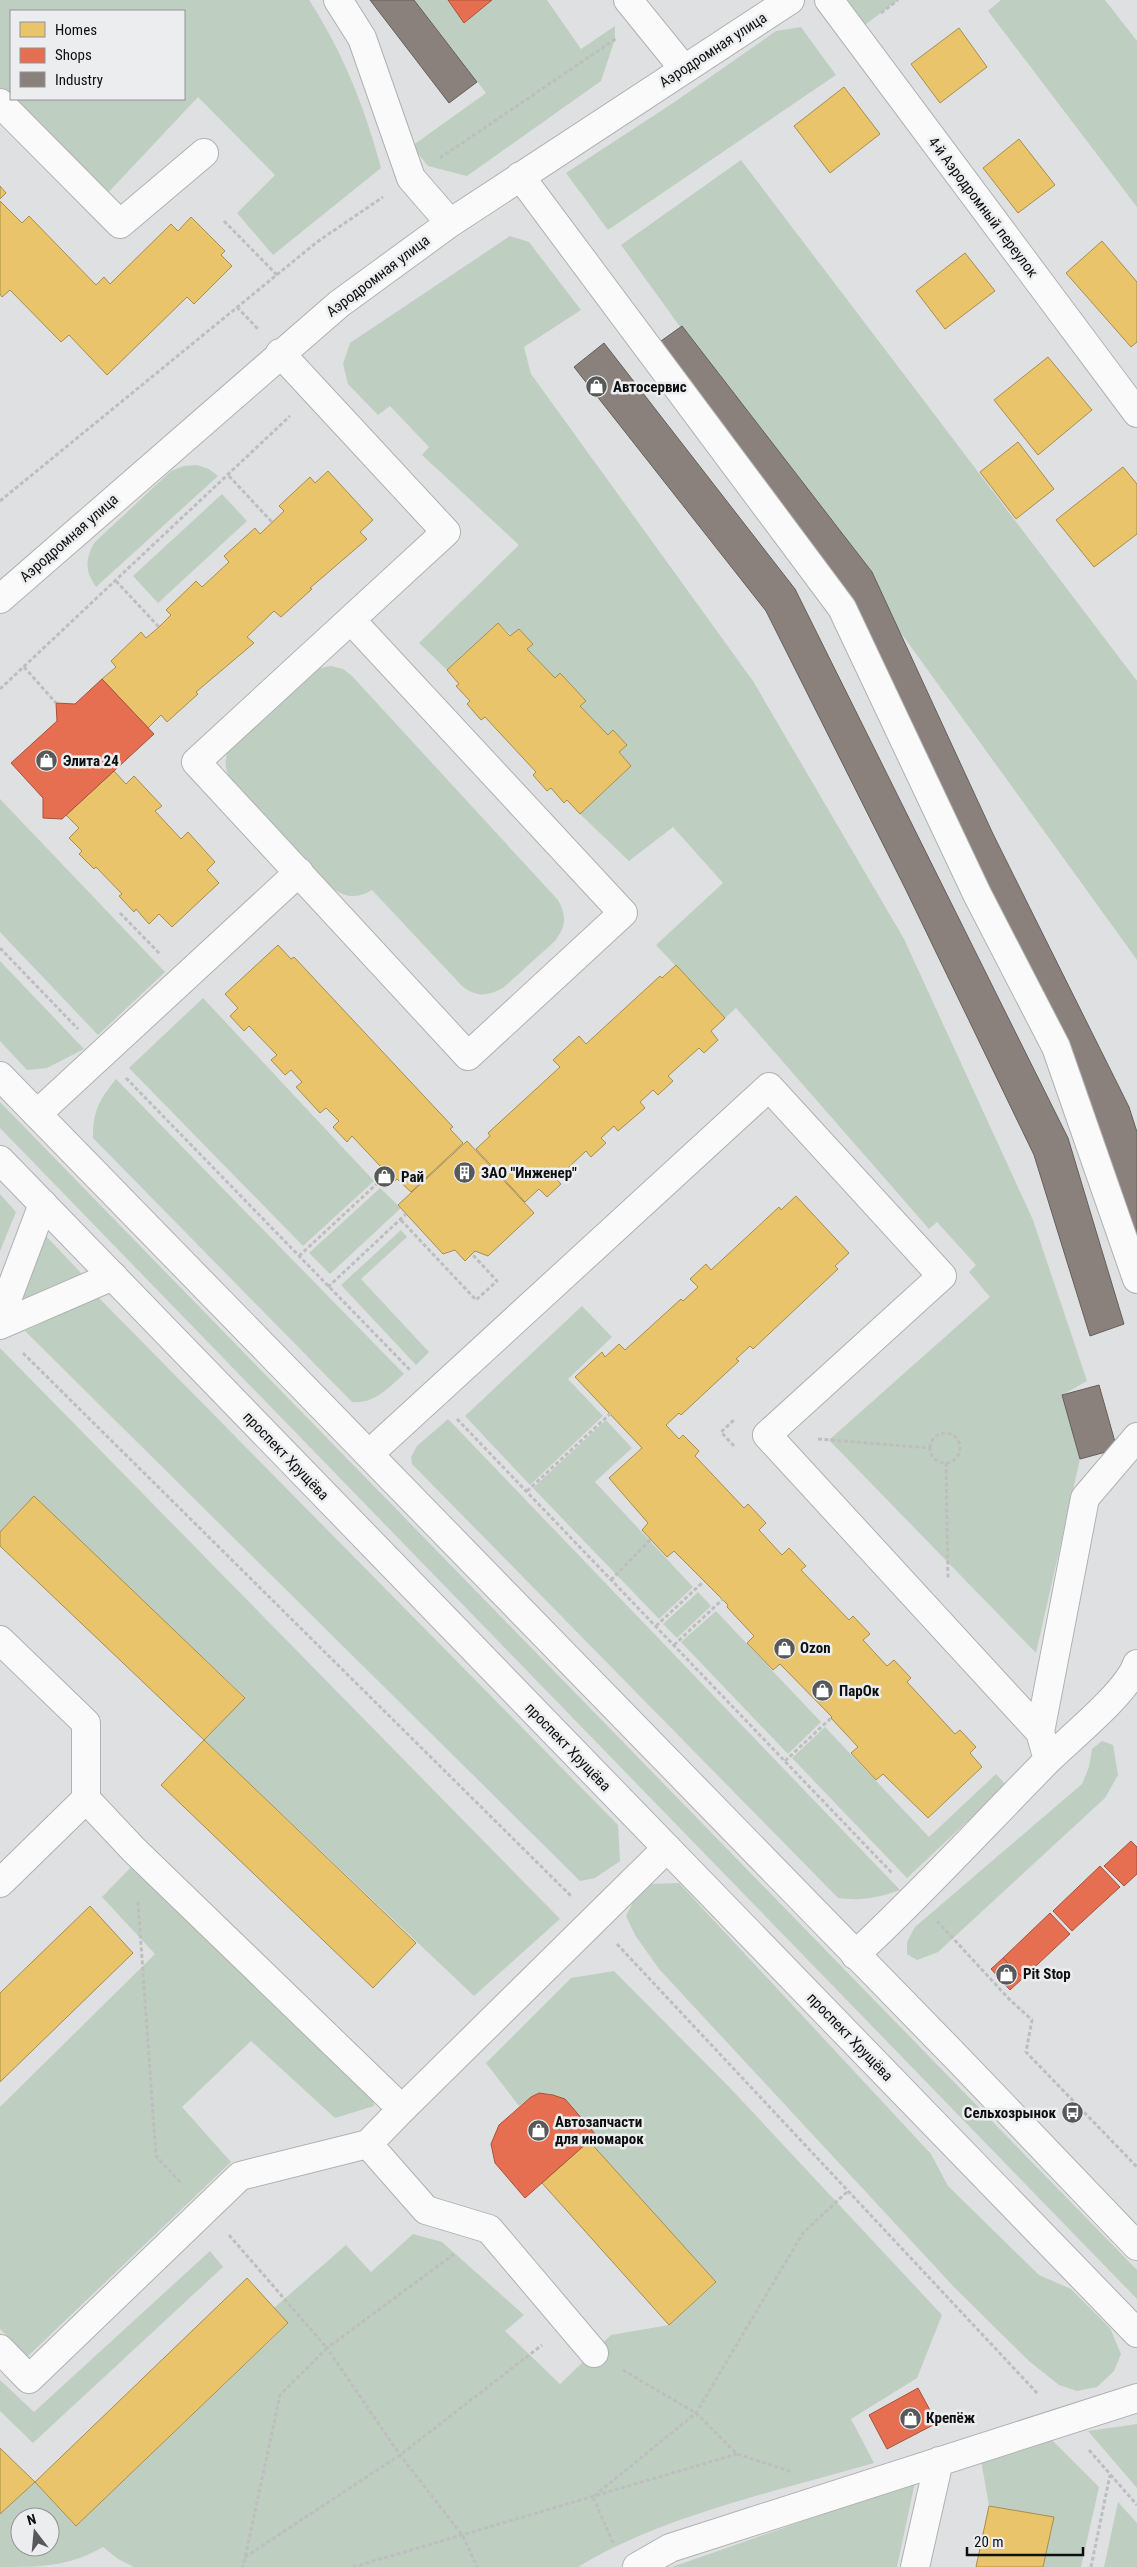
<svg xmlns="http://www.w3.org/2000/svg" width="1137" height="2567" font-family="'Roboto Condensed',sans-serif">
  <style>
    .green { fill: #becfc1; fill-rule: evenodd }
    .homes { fill: #e9c46a; stroke: #a78e4f }
    .shops { fill: #e76f51; stroke: #a6523d }
    .industry { fill: #8a817c; stroke: #655f5b }
    .lines { fill: none; stroke-linecap: round; stroke-linejoin: round }
    .minor-casing { stroke: #b0b1b2; stroke-width: 30 }
    .major-casing { stroke: #b0b1b2; stroke-width: 30 }
    .path { stroke: #bebebe; stroke-width: 3; stroke-dasharray: 4 2.5; stroke-linecap: butt }
    .minor { stroke: #fafafa; stroke-width: 28 }
    .major { stroke: #fafafa; stroke-width: 28 }
    .labels { text-anchor: middle; dominant-baseline: central; stroke-width: 5; stroke-linejoin: round; paint-order: stroke }
    .street-label { font-size: 15px; fill: #0e0f0f; stroke: #ebedef }
    .poi-label { font-size: 15px; font-weight: bold; fill: #0e0f0f; stroke: #ebedef; text-anchor: start }
  </style>
  <rect width="100%" height="100%" fill="#dfe0e1"/>
  <!-- green -->
  <path class="green" d="M0,0H309C343,52 365,108 381,168L273,255L237,213L275,175L198,97L105,196L0,88ZM11,11H184V99H11Z
    M414,0H448L464,23L492,0H547L581,49L615,26V39L601,81L467,176L428,166L412,146L486,93Z
    M831,0H898L853,34Z
    M1001,0H1105L1137,41V207L988,11Z
    M801,27L836,75L608,230L566,173L673,103L776,31Z
    M741,160L1137,681V960L621,245Z
    M510,236L529,242L581,310L524,347L531,374L753,681L904,939L1033,1220L1087,1381L1062,1395L1080,1459L1036,1653L829,1440L990,1297L969,1272L976,1265L937,1222L929,1229L736,1008L725,1018L656,945L723,883L673,827L629,861L580,814L631,766L619,752L626,745L613,730L608,735L580,706L560,674L555,678L527,649L498,623L447,670L419,643L519,545L422,455L429,447L390,406L378,415L348,384L343,364L350,343Z
    M197,465L209,469L218,476L96,587C85,571 85,560 94,543L171,471L184,466Z
    M222,494L247,521L158,603L133,576Z
    M331,666L343,669L352,676L558,900C567,916 566,927 555,941L503,988C487,997 476,997 462,986L372,890C357,899 345,898 331,887L232,782C225,770 224,763 228,750L311,673L320,668Z
    M0,799L165,972L98,1035L0,932Z
    M0,961L84,1049L47,1068L27,1070L0,1041Z
    M203,998L374,1181L303,1246L129,1068Z
    M116,1079L404,1374C388,1388 375,1404 352,1402L93,1138C93,1111 99,1100 116,1079Z
    M0,1102L1137,2270V2299L0,1128Z
    M380,1188L401,1208L330,1274L309,1253Z
    M0,1194L16,1212L0,1251Z
    M401,1230L407,1237L361,1279L429,1352L416,1365L341,1285Z
    M45,1235L82,1274L14,1305Z
    M98,1297L618,1825L620,1861L595,1878L580,1881L25,1331Z
    M582,1306L612,1337L568,1379L603,1416L530,1485L465,1416Z
    M0,1348L560,1919L474,1996L204,1740L245,1697L34,1497L0,1532Z
    M448,1419L900,1890C878,1898 861,1901 838,1898L412,1464L411,1457L417,1446Z
    M606,1420L632,1448L595,1482L693,1587L659,1619L533,1488Z
    M698,1592L711,1606L677,1638L663,1624Z
    M716,1611L821,1722L788,1754L681,1642Z
    M825,1727L929,1837L996,1774L1006,1785L907,1878L792,1758Z
    M1102,1741L1113,1745L1118,1775L1105,1798L938,1952L917,1960L907,1954V1942L915,1927L1082,1784L1089,1767L1092,1749Z
    M136,1862L373,2093L374,2106L335,2118L251,2041L182,2107L231,2162L27,2357L0,2329V2107L155,1954L102,1897Z
    M679,1883L931,2154L948,2186L1039,2275L1071,2289L1110,2328L1121,2354L1114,2371L1097,2387L1077,2391L1059,2385L1029,2361L954,2287L659,1969L635,1935L626,1916L635,1898L648,1884Z
    M614,1971L732,2090L942,2315L917,2378L851,2419L874,2463C781,2490 661,2516 578,2567H134L118,2559L103,2547C69,2567 39,2567 0,2567V2514L35,2482L76,2526L288,2324L274,2308L346,2245L371,2272L413,2234L442,2242L524,2315L505,2331L560,2384L611,2335L669,2325L716,2283L589,2141L565,2099L553,2095L539,2094L531,2097L519,2106L486,2063L571,1978ZM20,2517H50V2547H20Z
    M210,2251L223,2267L33,2443L0,2411V2380L34,2412Z
    M1137,2424V2488L1088,2431Z
    M1049,2437L1099,2487L1081,2567H1043L1054,2517L989,2506L981,2460Z
    M915,2482L897,2567H672Z
    M1118,2502L1137,2523V2567H1104Z"/>
  <!-- homes -->
  <path class="homes" d="M959,28L987,67L940,103L911,64Z
    M844,87L880,134L830,173L794,126Z
    M1019,139L1055,185L1018,213L983,168Z
    M0,186L6,193L0,199Z
    M0,201L22,223L29,216L96,285L104,277L110,284L171,224L178,231L191,217L225,251L221,255L232,266L194,304L187,297L107,375L69,335L61,342L10,290L2,297L0,294Z
    M1102,241L1137,282V342L1131,347L1066,273Z
    M965,253L995,291L945,329L916,291Z
    M1048,357L1092,410L1038,455L994,400Z
    M1018,442L1054,489L1016,519L980,472Z
    M1123,467L1137,484V534L1094,567L1056,520Z
    M328,471L373,520L360,532L367,539L310,588L312,589L281,617L274,611L247,637L254,643L196,692L198,694L167,722L161,715L148,728L102,679L116,667L111,661L141,632L146,638L159,627L171,615L166,610L196,581L202,587L229,562L224,556L255,528L260,534L284,511L279,506L310,477L315,483Z
    M498,623L510,636L519,629L533,644L527,649L555,678L560,673L586,701L580,706L608,735L613,730L627,745L619,752L631,766L580,814L567,800L564,803L551,788L547,791L533,775L536,772L485,717L481,720L467,704L470,701L456,686L459,684L447,670Z
    M114,771L126,784L134,776L162,806L155,811L181,839L188,832L215,862L207,870L219,883L172,927L159,914L149,924L136,909L134,912L119,896L122,894L96,867L94,869L79,854L82,851L69,838L79,828L66,815Z
    M278,945L291,959L294,957L409,1080L453,1127L450,1129L463,1143L411,1192L397,1179L389,1186L375,1172L381,1167L352,1136L347,1142L333,1127L339,1121L326,1108L320,1113L296,1087L302,1082L291,1070L285,1075L271,1060L277,1055L249,1026L244,1031L230,1016L238,1008L225,994Z
    M676,965L725,1018L711,1031L718,1040L704,1053L699,1048L668,1076L673,1081L658,1095L653,1090L640,1102L645,1108L618,1131L614,1126L601,1138L606,1143L591,1157L586,1151L556,1179L561,1184L547,1197L539,1189L525,1202L476,1149L490,1136L488,1133L560,1067L553,1060L579,1036L586,1044L660,976L662,978Z
    M467,1141L534,1213L488,1256L475,1251L465,1261L455,1250L443,1254L398,1205Z
    M796,1196L849,1253L835,1266L838,1269L753,1349L750,1346L736,1359L739,1361L681,1415L679,1413L666,1425L679,1439L683,1435L699,1451L695,1456L744,1508L748,1504L766,1523L759,1530L782,1555L789,1548L806,1566L801,1570L849,1620L853,1616L870,1634L863,1640L887,1666L894,1660L911,1678L907,1682L955,1734L960,1730L976,1747L970,1753L982,1767L928,1818L883,1774L876,1780L851,1753L858,1747L831,1718L832,1717L780,1664L773,1670L747,1643L754,1636L727,1607L728,1605L674,1551L667,1557L642,1530L648,1523L609,1478L642,1448L575,1377L602,1352L605,1357L619,1344L625,1350L681,1299L683,1301L698,1287L690,1279L706,1264L711,1270L779,1207L781,1210Z
    M34,1496L245,1698L204,1740L0,1546V1532Z
    M204,1740L416,1943L373,1988L161,1785Z
    M90,1906L133,1953L0,2082V1993Z
    M589,2141L716,2282L669,2325L542,2183Z
    M247,2278L288,2323L76,2526L35,2482Z
    M0,2448L35,2482L0,2514Z
    M989,2506L1054,2517L1043,2567H976Z"/>
  <!-- shops -->
  <path class="shops" d="M448,0H492L464,23Z
    M102,679L154,734L62,819L43,818V798L11,763L57,721L56,703L75,704Z
    M1131,1841L1137,1847V1874L1124,1886L1104,1866Z
    M1100,1866L1120,1887L1072,1931L1053,1911Z
    M1050,1913L1070,1934L1023,1978L1003,1958Z
    M1003,1958L1023,1978L1010,1990L991,1969Z
    M539,2093L553,2095L565,2099L596,2135L525,2198L495,2163L491,2144L499,2125L531,2097Z
    M918,2388L937,2423L887,2449L869,2415Z"/>
  <!-- industry -->
  <path class="industry" d="M370,0H414L477,82L449,103Z
    M682,326L872,572L993,834L1129,1107L1137,1132V1253L1092,1107L960,848L853,619L654,346Z
    M604,343L795,589L1068,1138L1124,1324L1090,1336L1034,1155L905,888L766,611L574,367Z
    M1099,1385L1117,1449L1080,1459L1062,1395Z"/>
  <g class="lines">
    <defs>
      <path id="minor" d="M338,0L362,38L411,178L450,223
        M628,0L684,69
        M829,0L1137,413
        M0,103L120,224L204,153
        M520,176L842,608L977,894L1056,1047L1137,1279
        M280,353L446,532L196,762L468,1056L623,913L351,620
        M0,599L339,304L450,223L790,0
        M37,1114L299,872
        M0,1318L43,1204
        M0,1325L113,1276
        M369,1454L769,1087L942,1276L767,1435L1040,1732L1048,1760
        M0,1640L86,1723V1799L134,1850L402,2109L667,1848
        M1040,1732L1085,1498L1137,1437
        M0,1883L86,1799
        M855,1955C922,1893 983,1826 1047,1761C1070,1738 1127,1693 1137,1664
        M402,2109L368,2144L426,2210L489,2229L594,2353
        M0,2349L29,2379L240,2176L368,2144
        M637,2567L670,2548L1137,2398
        M915,2567L939,2461"/>
      <path id="major" d="M0,1076L960,2061L1137,2246
        M0,1160L1137,2333"/>
    </defs>
    <!-- minor casing -->
    <use href="#minor" class="minor-casing"/>
    <!-- major casing -->
    <use href="#major" class="major-casing"/>
    <!-- path -->
    <path class="path" d="M881,13L898,0
      M440,158L617,38
      M224,221L277,275
      M237,307L258,329
      M229,476L272,522
      M0,501L317,242L383,197
      M116,581L159,627
      M24,667L56,703
      M0,689L290,416
      M120,913L160,954
      M0,948L78,1029
      M126,1078L411,1371
      M401,1220L476,1300L497,1281L472,1254
      M299,1256L382,1179
      M328,1287L406,1214
      M23,1353L571,1896
      M457,1419L892,1873
      M930 1448a15 15 0 1 1 30 0a15 15 0 1 1-30 0Z
      M818,1439L930,1448
      M734,1446L721,1432L735,1419
      M946,1463L948,1580
      M527,1491L611,1413
      M611,1580L651,1539
      M656,1626L703,1582
      M674,1645L723,1599
      M785,1761L831,1718
      M138,1902L156,2156L182,2184
      M937,1921L1010,2000L1032,2020L1026,2052L1137,2167
      M617,1944L1038,2394
      M229,2235L327,2348L280,2395L243,2567
      M454,2254L327,2348L400,2455L463,2536L477,2567
      M623,2370L696,2413L737,2454L792,2472
      M1089,2450L1137,2505
      M613,2543L593,2497L696,2413L803,2233L848,2191
      M245,2557L400,2455L542,2345
      M353,2567L737,2454
      M1091,2567L1110,2475"/>
    <!-- minor -->
    <use href="#minor" class="minor"/>
    <!-- major -->
    <use href="#major" class="major"/>
  </g>
  <!-- icons -->
  <defs>
    <symbol id="shop-disc" viewBox="-11 -11 22 22"><circle r="9.5" fill="#575858" stroke="#ebedef"/><path d="M-5-2.5h2.3a2.7 3.5 0 0 1 5.4 0H5L5.5 6h-11ZM-1.5-2.5h3a1.5 2.3 0 0 0-3 0Z" fill="#fff"/></symbol>
    <symbol id="building-disc" viewBox="-11 -11 22 22"><circle r="9.5" fill="#575858" stroke="#ebedef"/><path d="M-4-6H4V6H1V3H-1V6H-4ZM-2.5-4.3h1.7v1.8h-1.7ZM.8-4.3h1.7v1.8H.8ZM-2.5-1h1.7V.8h-1.7ZM.8-1h1.7V.8H.8Z" fill="#fff"/></symbol>
    <symbol id="bus-disc" viewBox="-11 -11 22 22"><circle r="9.5" fill="#575858" stroke="#ebedef"/><path d="M-5-6H5V4H4V6H2V4H-2V6H-4V4H-5ZM-3.5-4V0h7V-4ZM-3.5 1.2v1.5H-2V1.2ZM2 1.2v1.5H3.5V1.2Z" fill="#fff"/></symbol>
  </defs>
  <g fill-rule="evenodd">
    <use href="#shop-disc" x="584" y="374" width="25" height="25"/>
    <use href="#shop-disc" x="34" y="748" width="25" height="25"/>
    <use href="#building-disc" x="452" y="1160" width="25" height="25"/>
    <use href="#shop-disc" x="372" y="1164" width="25" height="25"/>
    <use href="#shop-disc" x="772" y="1636" width="25" height="25"/>
    <use href="#shop-disc" x="810" y="1678" width="25" height="25"/>
    <use href="#shop-disc" x="994" y="1962" width="25" height="25"/>
    <use href="#bus-disc" x="1060" y="2100" width="25" height="25"/>
    <use href="#shop-disc" x="526" y="2118" width="25" height="25"/>
    <use href="#shop-disc" x="898" y="2406" width="25" height="25"/>
  </g>
  <g class="labels">
    <!-- street labels -->
    <g class="street-label">
      <text transform="translate(713 50) rotate(-33)">Аэродромная улица</text>
      <text transform="translate(983 207) rotate(53)">4-й Аэродромный переулок</text>
      <text transform="translate(378 276) rotate(-37)">Аэродромная улица</text>
      <text transform="translate(69 538) rotate(-41)">Аэродромная улица</text>
      <text transform="translate(286 1456) rotate(46)">проспект Хрущёва</text>
      <text transform="translate(568 1747) rotate(46)">проспект Хрущёва</text>
      <text transform="translate(850 2037) rotate(46)">проспект Хрущёва</text>
    </g>
    <!-- poi labels -->
    <g class="poi-label">
      <text x="613" y="387">Автосервис</text>
      <text x="63" y="761">Элита 24</text>
      <text x="481" y="1173">ЗАО "Инженер"</text>
      <text x="401" y="1177">Рай</text>
      <text x="800" y="1648">Ozon</text>
      <text x="839" y="1691">ПарОк</text>
      <text x="1023" y="1974">Pit Stop</text>
      <text x="1056" y="2113" text-anchor="end">Сельхозрынок</text>
      <text x="555" y="2122">Автозапчасти<tspan x="555" dy="17">для иномарок</tspan></text>
      <text x="926" y="2418">Крепёж</text>
    </g>
  </g>
  <!-- legend -->
  <rect x="10" y="10" width="175" height="90" fill="#ebedef" stroke="#939495"/>
  <rect x="20" y="22" width="25" height="15" fill="#e9c46a" stroke="#939495"/>
  <text x="55" y="35" font-size="15" fill="#0e0f0f">Homes</text>
  <rect x="20" y="48" width="25" height="15" fill="#e76f51" stroke="#939495"/>
  <text x="55" y="60" font-size="15" fill="#0e0f0f">Shops</text>
  <rect x="20" y="72" width="25" height="15" fill="#8a817c" stroke="#939495"/>
  <text x="55" y="85" font-size="15" fill="#0e0f0f">Industry</text>
  <!-- north arrow -->
  <g transform="translate(35 2532) rotate(344)"><circle r="24" fill="#ebedef" stroke="#939495"/>
  <path d="M0-4L9 19L0 12L-9 19Z" fill="#575858"/>
  <text y="-8" font-size="14" font-weight="bold" text-anchor="middle" fill="#0e0f0f">N</text>
  </g>
  <!-- scale -->
  <path d="M967 2547v8h116v-8" fill="none" stroke="#0e0f0f" stroke-width="2.5"/>
  <text x="974" y="2547" font-size="15" fill="#0e0f0f" stroke="#ebedef" stroke-width="4" paint-order="stroke">20 m</text>
</svg>
